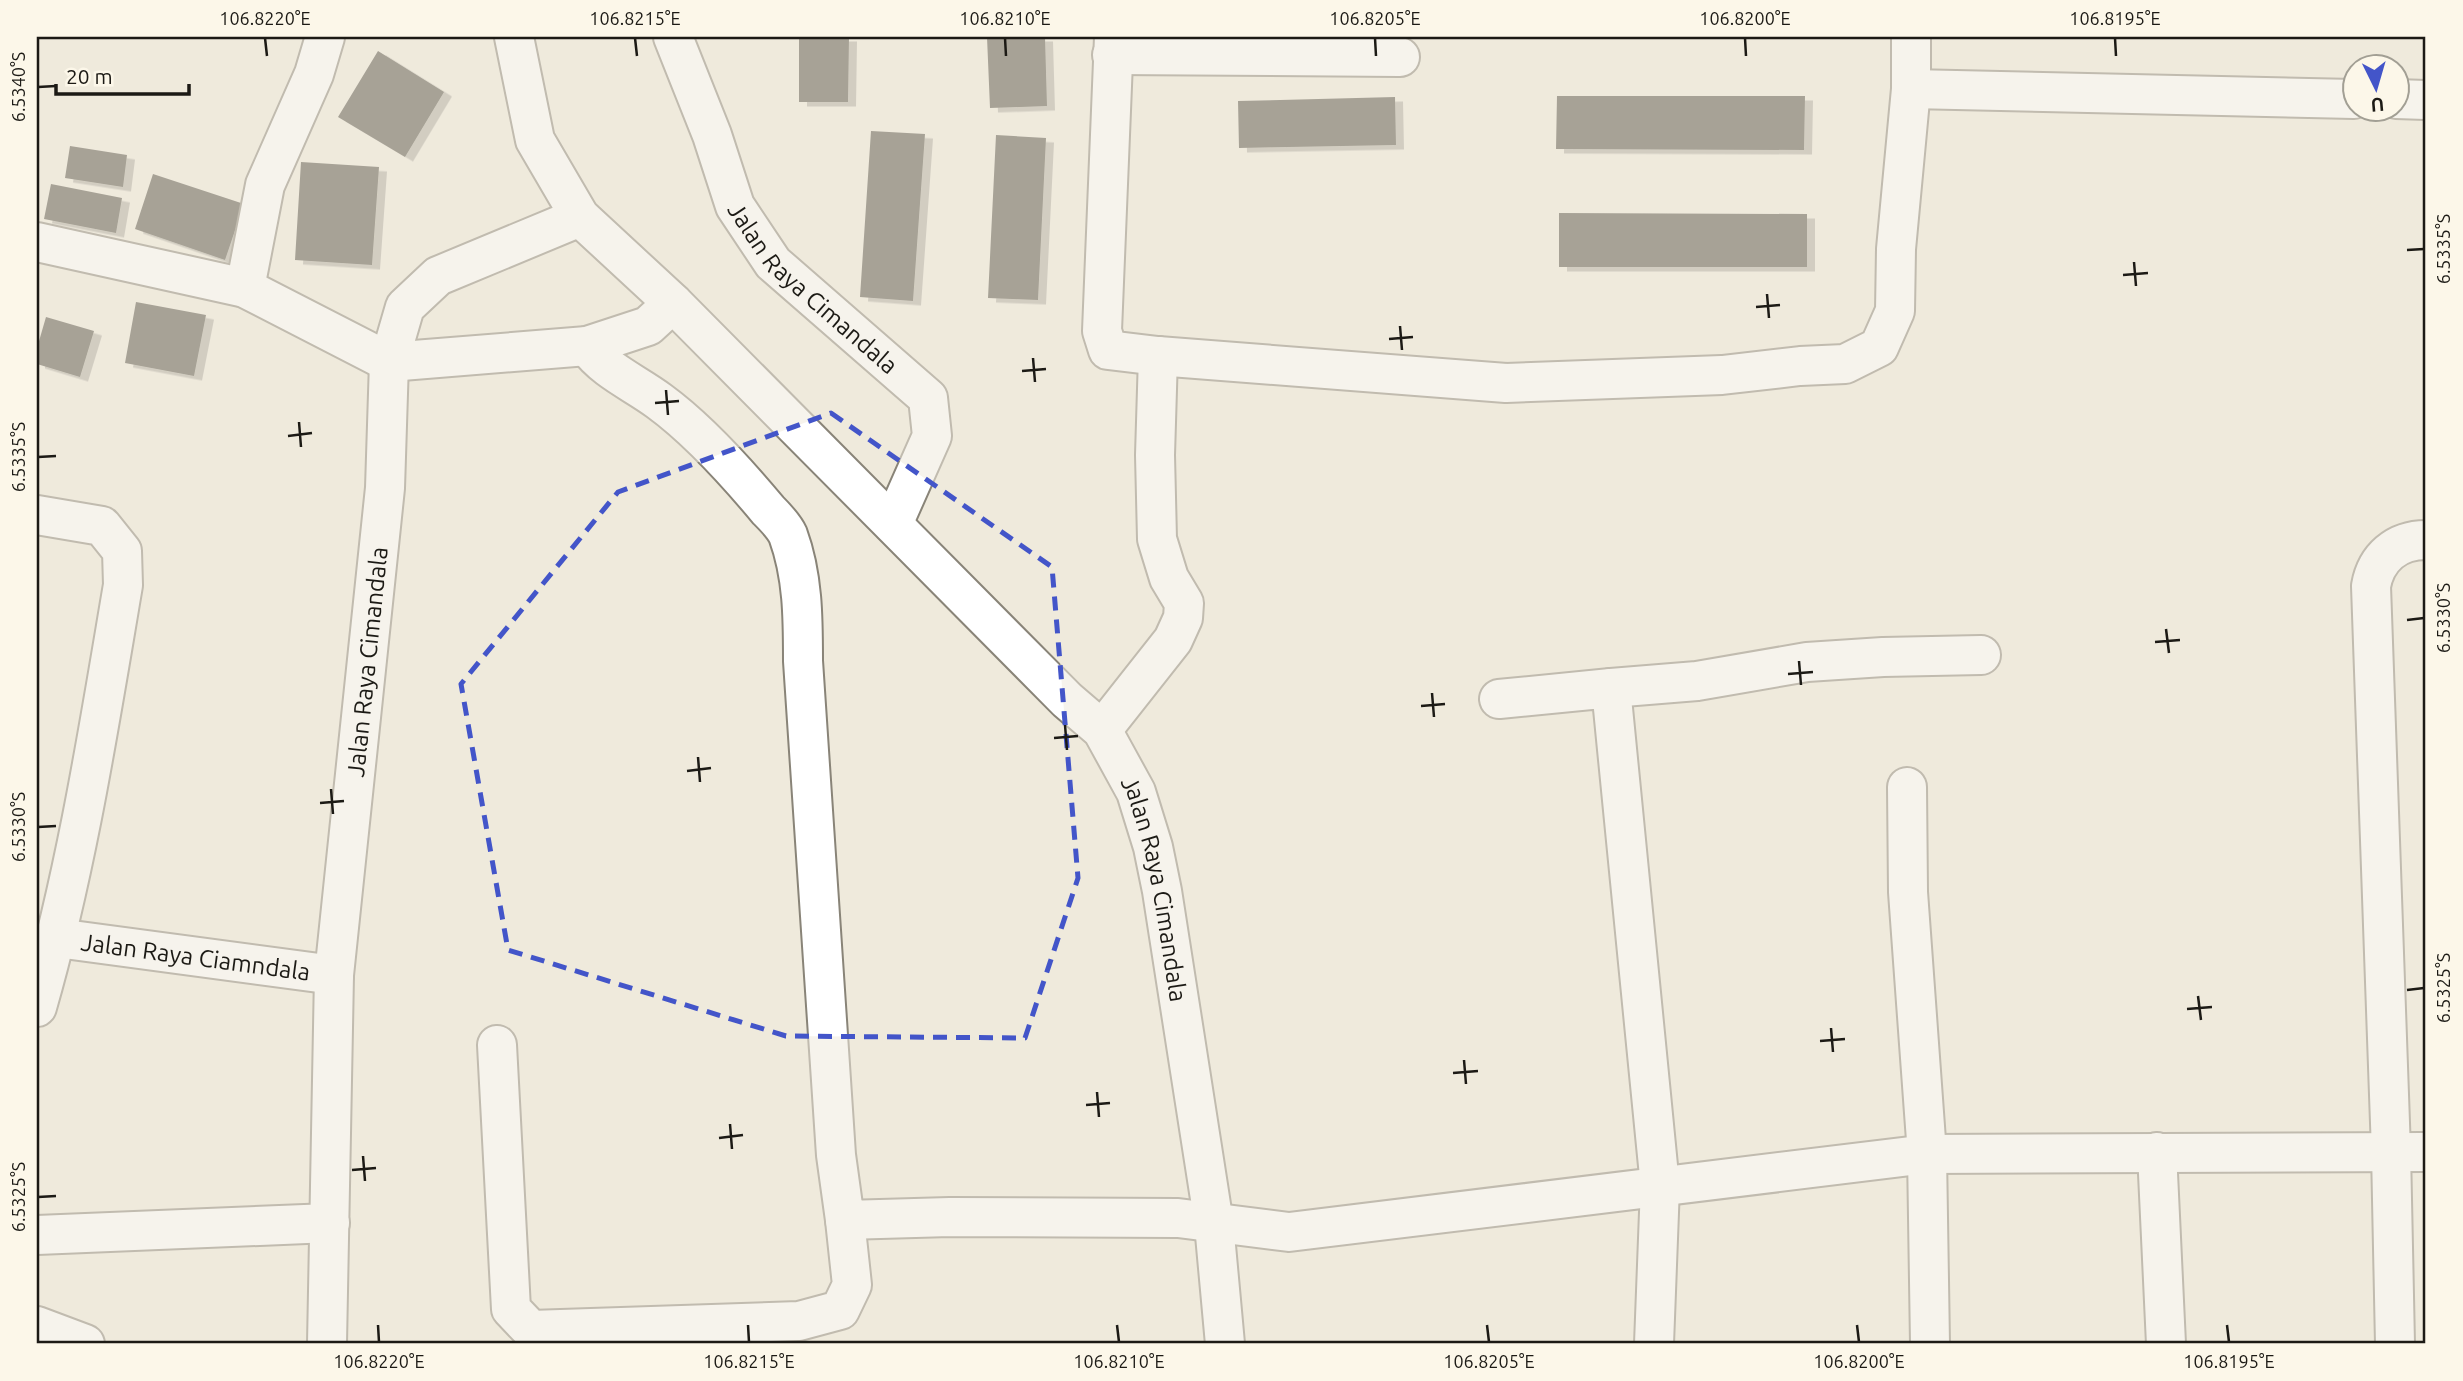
<svg xmlns="http://www.w3.org/2000/svg" width="2463" height="1381" font-family="Ubuntu,sans-serif">
  <style>
    .building { fill: #514d42; filter: url(#shadow) }
    .lines { fill: none; stroke-linecap: round; stroke-linejoin: round }
    .minor-casing { stroke: #898478; stroke-width: 42 }
    .minor { stroke: #fff; stroke-width: 38 }
    .marked { fill: none; stroke: #4355c9; stroke-width: 5; stroke-dasharray: 14 9; stroke-linejoin: round }
    .ticks { fill: none; stroke: #1c1a15; stroke-width: 2.5 }
    .labels { text-anchor: middle; dominant-baseline: central; stroke-width: 7; stroke-linejoin: round; paint-order: stroke }
    .street-label { font-size: 24px; fill: #1c1a15; stroke: #fcf7e9 }
    .neatline { fill: none; stroke: #1c1a15; stroke-width: 2.5 }
    .ticks-label { font-size: 18px; text-anchor: middle; fill: #1c1a15 }
  </style>
  <defs>
    <filter id="shadow"><feDropShadow dx="8" dy="4.5" stdDeviation="0" flood-color="#0004"/></filter>
  </defs>
  <rect width="100%" height="100%" fill="#efeadc"/>
  <!-- building -->
  <path class="building" d="M799,37H849L848,102H799Z
    M987,37H1045L1047,106L990,108Z
    M378,51L444,92L405,157L338,117Z
    M1557,96H1805L1804,150L1556,149Z
    M1395,97L1396,145L1239,148L1238,101Z
    M871,131L925,134L913,301L860,297Z
    M996,135L1046,138L1038,300L988,298Z
    M70,146L127,155L123,187L65,178Z
    M301,162L379,167L372,265L295,260Z
    M153,174L244,204L225,260L135,229Z
    M51,184L122,198L116,233L44,219Z
    M1559,213L1807,214V267H1559Z
    M136,302L206,315L194,376L125,363Z
    M46,317L94,331L80,377L37,364V348Z"/>
  <g class="lines">
    <defs>
      <g id="minor">
        <path id="s1" d="M514,37L535,140L580,217L673,303L1067,700L1102,730L1136,792L1153,847L1162,891L1214,1224L1225,1344"/>
        <path id="s2" d="M673,37L712,135L735,206L773,263L928,398L932,436L893,524"/>
        <path d="M1114,37L1102,331L1108,350L1158,356L1506,383L1722,375L1800,366L1845,364L1879,347L1895,311L1896,249L1911,89V37"/>
        <path d="M1112,55L1400,57"/>
        <path d="M1911,89L2354,99"/>
        <path d="M2396,99L2426,100"/>
        <path d="M37,242L245,288L389,362L587,346L648,326L673,303"/>
        <path d="M245,288L265,185L314,74L325,37"/>
        <path d="M587,346C605,371 635,383 659,401C696,428 738,474 768,510C775,517 784,526 788,535C803,576 803,618 803,661L836,1155L845,1220L950,1217L1178,1218L1289,1232L1927,1154L2426,1152"/>
        <path d="M37,515L102,526L122,551L123,585C99,726 77,868 37,1007"/>
        <path d="M1611,688L1697,681L1807,662L1883,657L1981,655"/>
        <path d="M1499,699L1611,688L1660,1186L1654,1344"/>
        <path d="M1102,730L1173,640L1183,618L1184,603L1169,578L1157,539L1155,455L1158,356"/>
        <path d="M1907,787L1908,892L1927,1154L1930,1344"/>
        <path id="s3" d="M57,938L334,975"/>
        <path d="M497,1045L511,1309L531,1330L799,1321L840,1310L852,1285L845,1220"/>
        <path d="M2157,1152L2166,1344"/>
        <path d="M37,1235L330,1223"/>
        <path d="M37,1326L85,1344"/>
        <path id="s4" d="M327,1344L334,975L385,488L389,362L405,307L438,276L580,217"/>
        <path d="M2395,1344L2391,1151L2371,586C2376,558 2396,540 2426,540"/>
      </g>
    </defs>
    <!-- minor casing -->
    <use href="#minor" class="minor-casing"/>
    <!-- minor -->
    <use href="#minor" class="minor"/>
  </g>
  <!-- marked area -->
  <path d="M0 0H2463V1381H0ZM831,413L1052,567L1078,878L1025,1038L786,1036L508,950L461,684L618,492Z" fill="#efeadc" fill-opacity=".55" fill-rule="evenodd"/>
  <path class="marked" d="M831,413L1052,567L1078,878L1025,1038L786,1036L508,950L461,684L618,492Z"/>
  <!-- ticks -->
  <path class="ticks" d="M265,38L267,56M635,38L637,56M1005,38L1006,56M1375,38L1376,56M1745,38L1746,56M2115,38L2116,56M38,87L56,86M2407,250L2424,249M2134,262L2136,286M2123,275L2148,273M1767,294L1769,318M1756,307L1780,305M1400,326L1402,350M1389,339L1413,337M1033,358L1035,382M1022,371L1046,369M666,390L668,415M655,403L679,401M299,422L301,447M288,436L312,433M38,457L56,456M2407,620L2424,618M2166,629L2169,653M2155,642L2180,640M1799,661L1801,685M1788,674L1813,672M1432,693L1434,717M1421,706L1445,704M1065,725L1067,750M1054,738L1078,736M698,757L700,782M687,771L711,768M331,789L333,814M320,803L344,801M38,827L56,826M2407,990L2424,988M2198,996L2201,1020M2187,1009L2212,1007M1831,1028L1833,1052M1820,1041L1845,1039M1464,1060L1466,1084M1453,1073L1478,1071M1097,1092L1099,1117M1086,1105L1110,1103M730,1124L732,1149M719,1138L743,1135M363,1156L365,1181M352,1170L376,1168M38,1197L56,1196M378,1325L379,1342M748,1325L749,1342M1117,1325L1119,1342M1487,1325L1489,1342M1857,1325L1859,1342M2227,1325L2229,1342"/>
  <g class="labels">
    <!-- street labels -->
    <g class="street-label">
      <text stroke="none"><textPath href="#s2" startOffset="294">Jalan Raya Cimandala</textPath></text>
      <text stroke="none"><textPath href="#s4" startOffset="684">Jalan Raya Cimandala</textPath></text>
      <text stroke="none"><textPath href="#s1" startOffset="1096">Jalan Raya Cimandala</textPath></text>
      <text stroke="none"><textPath href="#s3" startOffset="140">Jalan Raya Ciamndala</textPath></text>
    </g>
  </g>
  <!-- border -->
  <rect width="2463" height="1381" fill="none" stroke="#fcf7e9" stroke-width="77"/>
  <!-- north arrow -->
  <g transform="translate(2376 88) rotate(175)"><circle r="33" fill="#fcf7e9" stroke="#a29f94" stroke-width="2"/>
  <path d="M0-5L12 26L0 18L-12 26Z" fill="#4355c9"/>
  <text y="-10" font-size="19" font-weight="bold" text-anchor="middle" fill="#1c1a15">U</text>
  </g>
  <!-- scale -->
  <path d="M56 84v10h133v-10" fill="none" stroke="#1c1a15" stroke-width="3.5"/>
  <text x="66" y="84" font-size="21" fill="#1c1a15" stroke="#fcf7e9" stroke-width="5" paint-order="stroke">20 m</text>
  <rect x="38" y="38" width="2386" height="1304" class="neatline"/>
  <g class="ticks-label">
    <text x="265" y="25">106.8220°E</text>
    <text x="635" y="25">106.8215°E</text>
    <text x="1005" y="25">106.8210°E</text>
    <text x="1375" y="25">106.8205°E</text>
    <text x="1745" y="25">106.8200°E</text>
    <text x="2115" y="25">106.8195°E</text>
    <text transform="translate(19 87) rotate(-90)" y="6">6.5340°S</text>
    <text transform="translate(2444 249) rotate(-90)" y="6">6.5335°S</text>
    <text transform="translate(19 457) rotate(-90)" y="6">6.5335°S</text>
    <text transform="translate(2444 618) rotate(-90)" y="6">6.5330°S</text>
    <text transform="translate(19 827) rotate(-90)" y="6">6.5330°S</text>
    <text transform="translate(2444 988) rotate(-90)" y="6">6.5325°S</text>
    <text transform="translate(19 1197) rotate(-90)" y="6">6.5325°S</text>
    <text x="379" y="1368">106.8220°E</text>
    <text x="749" y="1368">106.8215°E</text>
    <text x="1119" y="1368">106.8210°E</text>
    <text x="1489" y="1368">106.8205°E</text>
    <text x="1859" y="1368">106.8200°E</text>
    <text x="2229" y="1368">106.8195°E</text>
  </g>
</svg>
